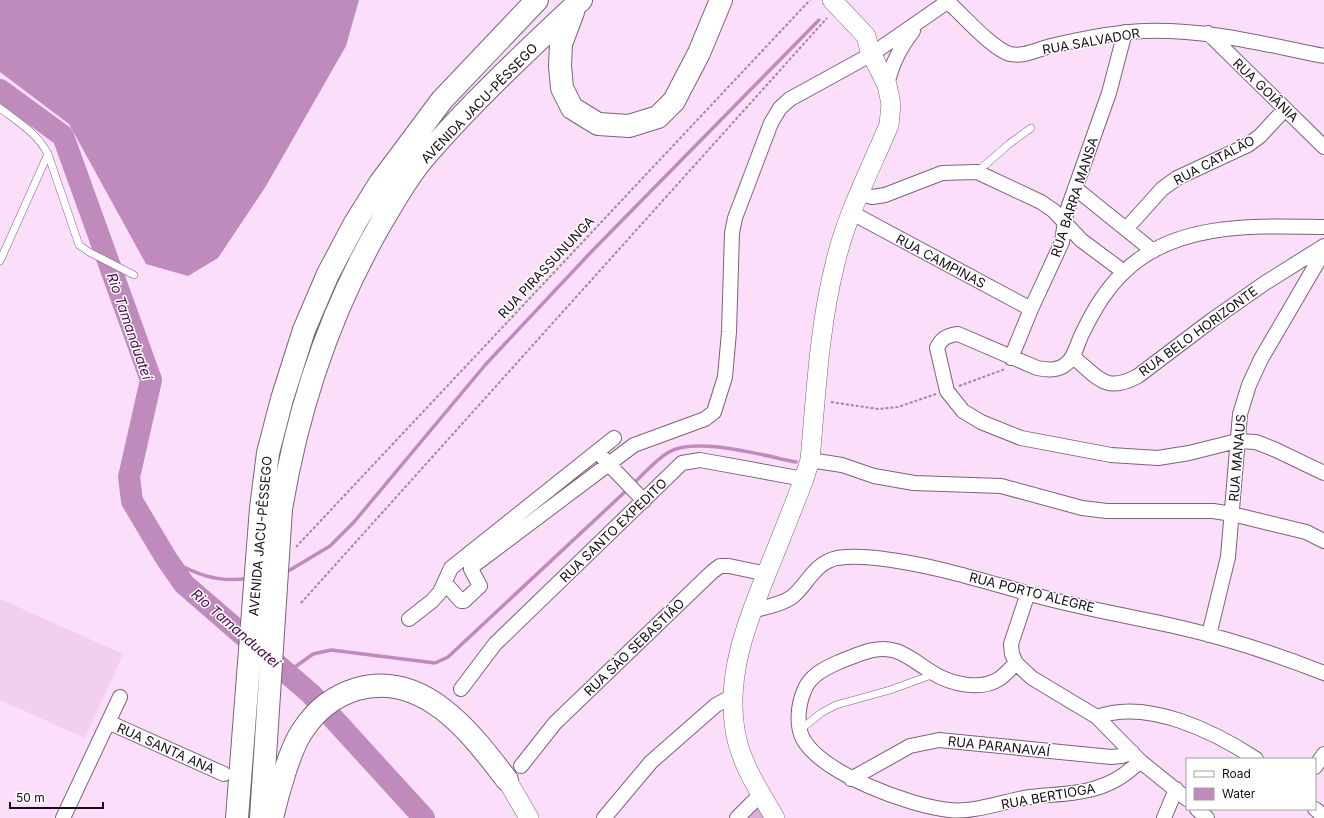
<svg xmlns="http://www.w3.org/2000/svg" width="1324" height="818" font-family="Inter,sans-serif">
  <style>
    .built { fill: #f2cfef }
    .green { fill: #ddadda }
    .water { fill: #bf8bbd }
    .lines { fill: none; stroke-linecap: round; stroke-linejoin: round }
    .stream { stroke: #bf8bbd; stroke-width: 3.5 }
    .river { stroke: #bf8bbd; stroke-width: 22 }
    .service-casing { stroke: #7c637a; stroke-width: 8 }
    .minor-casing { stroke: #7c637a; stroke-width: 16 }
    .secondary-casing { stroke: #7c637a; stroke-width: 20 }
    .trunk-casing { stroke: #7c637a; stroke-width: 24 }
    .path { stroke: #9e899d; stroke-width: 2; stroke-dasharray: 3 2; stroke-linecap: butt }
    .service { stroke: #fff; stroke-width: 7 }
    .minor { stroke: #fff; stroke-width: 14 }
    .secondary { stroke: #fff; stroke-width: 19 }
    .trunk { stroke: #fff; stroke-width: 22 }
    .labels { text-anchor: middle; dominant-baseline: central; stroke-width: 3; stroke-linejoin: round; paint-order: stroke }
    .street-label { font-size: 13px; fill: #160c15; stroke: #fff }
    .water-label { font-size: 14px; font-style: italic; fill: #4b0a4b; stroke: #fff }
  </style>
  <rect width="100%" height="100%" fill="#fbdef9"/>
  <!-- built -->
  <path class="built" d="M0,599L123,654L85,738L0,700Z"/>
  <!-- green -->
  <path class="green" d="M759,805L767,818H745Z"/>
  <!-- water -->
  <path class="water" d="M0,0H359L346,46L266,186L218,258L188,276L146,264L69,124L0,72Z"/>
  <g class="lines">
    <!-- stream -->
    <path class="stream" d="M632,485C644,474 655,460 669,452C696,436 765,456 796,462
      M166,558C194,573 217,584 249,578
      M285,571L290,570L330,546L354,522L486,364L593,250L819,20
      M288,672L313,654L331,650L435,663L448,657L628,489"/>
    <!-- river -->
    <path class="river" d="M0,90L63,136L151,380L129,477L132,501L166,558L184,584L311,694L424,818"/>
    <defs>
      <path id="service" d="M0,108C18,122 37,133 48,154L79,245L89,252L134,275
        M977,172L1009,144L1031,128
        M0,261L48,154
        M800,730L821,713L836,705L890,690L934,674"/>
      <path id="minor" d="M948,2C963,15 992,49 1010,54C1024,57 1038,49 1051,46C1081,39 1114,32 1144,31C1207,29 1263,44 1324,56
        M1208,33L1324,147
        M887,85C892,63 900,48 913,31
        M1075,188L1153,251
        M860,194L872,197L885,195L942,173L977,172L1041,202L1054,211L1081,240L1124,272
        M852,213L1031,309
        M1324,227C1257,226 1176,221 1124,272C1107,288 1093,311 1083,332C1077,342 1076,357 1066,364C1058,371 1048,370 1037,368L958,334C948,335 941,338 937,348L947,391L963,411L981,422L1021,438L1111,455L1158,458L1189,453L1237,441L1256,442L1276,450L1324,473
        M1126,229L1162,189L1177,178L1248,145L1260,136L1285,109
        M1073,357C1098,377 1105,394 1138,376L1212,320L1265,283L1324,246
        M1011,358L1031,309L1062,242L1066,214L1109,93L1125,32
        M603,458L644,501
        M810,460L842,465L874,476L914,483L1001,486L1082,508L1107,511H1213L1232,514L1306,532L1324,541
        M445,583L461,601H464L480,586L471,569L473,566L634,445L705,419L714,412L725,377L729,332L732,233L735,218L771,123L780,108L790,99L872,54L950,0
        M1028,593L1011,644L1012,654L1016,663L1032,678L1097,717L1140,761L1187,799
        M752,611C765,607 781,605 792,597C808,584 814,563 837,558C857,555 878,558 898,561C942,568 984,581 1027,593C1078,608 1131,616 1182,628C1230,639 1278,655 1324,673
        M409,619L432,601L440,592L451,568L614,438
        M1209,635L1228,557L1240,414L1249,385L1261,359L1324,251
        M1016,663C1011,668 1005,675 999,679C980,691 951,684 933,673C921,666 909,655 896,651C877,644 855,656 839,662C825,668 809,676 804,691C798,705 796,725 803,739C823,774 910,806 949,810C976,813 1003,801 1030,797C1051,794 1076,795 1096,788C1114,783 1127,774 1140,761
        M461,689L495,644L682,463L700,460L804,479
        M1097,717C1147,698 1215,732 1256,759
        M108,722L224,774
        M521,766L555,723L712,572L720,566H729L767,574
        M1315,767L1324,754
        M851,779L910,746L939,740L1111,757L1122,756L1132,752
        M1197,809L1207,818
        M1315,809L1324,816
        M63,818L120,697
        M604,818L651,762L716,705L733,696
        M737,818L761,794
        M1164,818L1176,789"/>
      <path id="secondary" d="M507,780L529,818
        M775,818C759,791 740,762 735,730C726,674 747,622 767,572C780,541 792,510 804,479L810,460C816,395 819,327 835,264C846,216 870,170 889,125L891,104L887,85L870,51L866,36L832,0"/>
      <path id="trunk" d="M573,12L561,44L560,66L562,88L572,108L598,124L629,126L658,117L674,101L699,53L721,0
        M237,818L261,508L268,453L282,399L304,330L328,274L355,223L380,183L442,100L537,0
        M261,818L281,509C298,407 331,308 384,218C397,196 411,172 428,153C475,99 529,49 581,0
        M272,818C277,796 290,748 303,730C316,710 334,696 357,689C424,670 472,734 507,780"/>
    </defs>
    <!-- service casing -->
    <use href="#service" class="service-casing"/>
    <!-- minor casing -->
    <use href="#minor" class="minor-casing"/>
    <!-- secondary casing -->
    <use href="#secondary" class="secondary-casing"/>
    <!-- trunk casing -->
    <use href="#trunk" class="trunk-casing"/>
    <!-- path -->
    <path class="path" d="M959,386L1005,369
      M831,402L878,409L898,407L936,394
      M296,547L810,0
      M301,603L827,18"/>
    <!-- service -->
    <use href="#service" class="service"/>
    <!-- minor -->
    <use href="#minor" class="minor"/>
    <!-- secondary -->
    <use href="#secondary" class="secondary"/>
    <!-- trunk -->
    <use href="#trunk" class="trunk"/>
  </g>
  <g class="labels">
    <!-- street labels -->
    <g class="street-label">
      <text transform="translate(1091 41) rotate(-10)">RUA SALVADOR</text>
      <text transform="translate(1266 90) rotate(44)">RUA GOIÂNIA</text>
      <text transform="translate(479 103) rotate(-46)">AVENIDA JACU-PÊSSEGO</text>
      <text transform="translate(1214 160) rotate(-28)">RUA CATALÃO</text>
      <text transform="translate(1074 197) rotate(-72)">RUA BARRA MANSA</text>
      <text transform="translate(941 261) rotate(28)">RUA CAMPINAS</text>
      <text transform="translate(546 267) rotate(-47)">RUA PIRASSUNUNGA</text>
      <text transform="translate(1198 331) rotate(-36)">RUA BELO HORIZONTE</text>
      <text transform="translate(1237 458) rotate(-85)">RUA MANAUS</text>
      <text transform="translate(613 530) rotate(-44)">RUA SANTO EXPEDITO</text>
      <text transform="translate(260 536) rotate(-85)">AVENIDA JACU-PÊSSEGO</text>
      <text transform="translate(1032 592) rotate(14)">RUA PORTO ALEGRE</text>
      <text transform="translate(634 647) rotate(-44)">RUA SÃO SEBASTIÃO</text>
      <text transform="translate(999 746) rotate(6)">RUA PARANAVAÍ</text>
      <text transform="translate(166 748) rotate(24)">RUA SANTA ANA</text>
      <text transform="translate(1048 796) rotate(-10)">RUA BERTIOGA</text>
    </g>
    <!-- water labels -->
    <g class="water-label">
      <text transform="translate(130 326) rotate(71)">Rio Tamanduateí</text>
      <text transform="translate(236 628) rotate(41)">Rio Tamanduateí</text>
    </g>
  </g>
  <!-- legend -->
  <rect x="1186" y="758" width="130" height="52" fill="#ffffff" stroke="#a29ea1"/>
  <rect x="1194" y="771" width="20" height="6" fill="#ffffff" stroke="#a29ea1"/>
  <text x="1222" y="778" font-size="12" fill="#160c15">Road</text>
  <rect x="1194" y="788" width="20" height="12" fill="#bf8bbd" stroke="#a29ea1"/>
  <text x="1222" y="798" font-size="12" fill="#160c15">Water</text>
  <!-- scale -->
  <path d="M10 802v6h93v-6" fill="none" stroke="#160c15" stroke-width="2"/>
  <text x="16" y="802" font-size="12" fill="#160c15" stroke="#ffffff" stroke-width="3" paint-order="stroke">50 m</text>
</svg>
